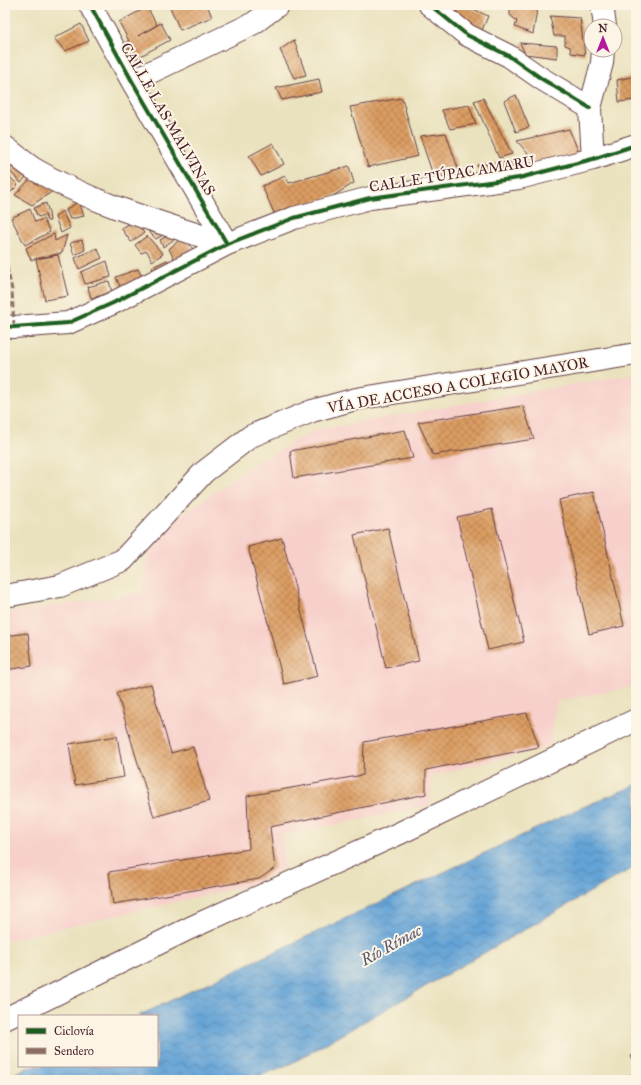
<svg xmlns="http://www.w3.org/2000/svg" width="641" height="1085" font-family="'IM FELL Great Primer',serif">
  <style>
    .built { fill: #f7d0cb }
    .water { fill: url(#water-waves); stroke: #576180 }
    .building { fill: url(#building-cross-hatch) }
    .lines { fill: none; stroke-linecap: round; stroke-linejoin: round }
    .minor-casing { stroke: #623c41; stroke-width: 24 }
    .minor { stroke: #fff; stroke-width: 22 }
    .quiet { stroke: #8d6e63; stroke-width: 3; stroke-dasharray: 6 3; stroke-linecap: butt }
    .cycleway-casing { stroke: #fcf5e5; stroke-width: 6 }
    .cycleway { stroke: #1b5e20; stroke-width: 4 }
    .labels { text-anchor: middle; dominant-baseline: central; stroke-width: 4; stroke-linejoin: round; paint-order: stroke }
    .street-label { font-size: 15px; fill: #4a1f2b; stroke: #fcf5e5 }
    .water-label { font-size: 16px; font-style: italic; fill: #54546f; stroke: #fcf5e5 }
  </style>
  <defs>
    <pattern id="water-waves" width="16" height="10" patternUnits="userSpaceOnUse"><rect width="16" height="10" fill="#64a3d6"/><path d="M0 5q4-4 8 0t8 0" fill="none" stroke="#5484ae"/></pattern>
    <pattern id="building-cross-hatch" width="8" height="8" patternUnits="userSpaceOnUse"><rect width="8" height="8" fill="#dc9d62"/><path d="M0 0l8 8M0 8l8-8" fill="none" stroke="#b47f51"/></pattern>
  </defs>
  <rect width="100%" height="100%" fill="#fcf5e5"/>
  <filter id="ink" filterUnits="userSpaceOnUse"><feTurbulence type="fractalNoise" baseFrequency=".025" numOctaves="2"/><feDisplacementMap in="SourceGraphic" scale="8" xChannelSelector="R" yChannelSelector="G"/><feConvolveMatrix kernelMatrix="1 2 1 2 8 2 1 2 1" color-interpolation-filters="sRGB"/></filter>
  <filter id="wash" filterUnits="userSpaceOnUse"><feTurbulence type="fractalNoise" baseFrequency=".012" numOctaves="4" result="noise"/><feDisplacementMap in="SourceGraphic" scale="16" xChannelSelector="R" yChannelSelector="G"/><feGaussianBlur stdDeviation="0.9" result="paint"/><feColorMatrix in="noise" values="0 0 0 0 0 0 0 0 0 0 0 0 0 0 0 0 0 1.4 0 .05"/><feComposite in="paint" operator="in"/></filter>
  <g filter="url(#wash)">
    <rect width="100%" height="100%" fill="#eae2be"/>
    <!-- built -->
    <path class="built" d="M636,373V686L557,701L549,747L432,776L430,805L290,834H282L284,868L254,884L5,941V613L143,593L149,543L178,517L256,463L315,430Z"/>
    <!-- water -->
    <path class="water" d="M636,785V867L618,876L292,1063L249,1080H5V1078L31,1066H157V1016H138L576,810Z"/>
    <g id="blocks">
      <!-- building -->
      <path class="building" d="M169,5H207L212,17L180,30Z
        M440,5H465L488,16L479,37Z
        M510,5H534L537,10L533,34L515,27L517,21L510,15Z
        M613,5H636V7L615,11Z
        M147,7L157,25L138,36L161,23L170,40L135,59L126,42L129,41L119,22Z
        M550,16L580,18L585,55L571,53L570,47L565,45V36H554Z
        M81,24L89,41L65,51L54,38Z
        M294,40L306,75L294,78L280,50Z
        M520,43L557,46V58L525,54Z
        M636,76V100L619,102L617,80Z
        M319,79L322,92L282,100L276,88Z
        M516,95L529,127L516,132L504,101Z
        M402,98L418,156L368,167L350,107Z
        M483,98L512,154L499,158L474,101Z
        M469,105L476,124L450,129L442,110Z
        M569,129L580,155L537,164L517,141Z
        M446,133L462,180L436,184L420,136Z
        M273,143L284,164L261,176L249,156Z
        M5,151L29,173L21,183L5,166Z
        M519,161L521,169L481,178L477,165Z
        M349,166L354,183L333,196L275,215L262,186L285,176L289,183Z
        M5,172L18,185L8,195L5,192Z
        M33,176L56,189L32,205L15,195Z
        M79,201L84,216L70,219L66,210Z
        M46,203L49,213L50,221H47L45,215L38,217L34,208Z
        M30,209L35,222L43,219L50,232L25,245L11,218Z
        M62,211L70,228L61,233L55,217Z
        M136,221L144,233L131,242L121,228Z
        M144,227L168,232L156,239Z
        M54,234L55,241L67,235L62,253L31,260L26,248Z
        M171,234L179,236L163,247L160,240Z
        M147,236L163,254L152,261L147,251L141,253L135,245Z
        M184,236L196,254L177,265L169,249Z
        M82,240L85,250L74,255L70,243Z
        M97,248L102,258L79,269L75,258Z
        M58,255L68,296L45,300L36,259Z
        M167,260L173,268L155,276L152,267Z
        M107,261L111,277L85,284L81,272Z
        M138,269L145,282L123,294L116,277Z
        M109,281L112,293L91,298L88,287Z
        M523,406L534,439L433,455L418,422Z
        M405,430L413,458L294,478L290,451Z
        M594,492L624,626L589,634L559,500Z
        M492,509L524,642L488,650L457,517Z
        M388,528L419,661L386,668L354,535Z
        M282,538L318,676L284,684L248,547Z
        M28,633L32,666L5,670V636Z
        M151,684L171,753L193,747L209,801L154,817L117,693Z
        M527,713L539,747L426,770V794L270,827L275,868L259,879L113,904L109,872L249,849L247,796L363,775L364,742Z
        M117,736L124,777L75,785L69,744Z
        M636,1055V1065L631,1056Z
        M636,1073V1080H614Z"/>
    </g>
  </g>
  <g filter="url(#ink)">
    <use href="#blocks" fill-opacity="0" stroke="#623c41" stroke-width="1"/>
    <g class="lines">
      <defs>
        <path id="minor" d="M90,5L132,81L227,244
          M430,5L467,35L509,56L542,79L590,108
          M602,5L605,26
          M132,81L254,23L278,5
          M5,147C15,154 24,163 34,169C93,204 162,223 227,244
          M593,159L590,108L602,63L603,50
          M5,326L14,327L68,323L113,303L227,244L294,218L370,198L519,178L593,159L636,145
          M5,596L60,586L123,560L204,472L251,436L312,411L356,399L636,354
          M5,1019L190,928L400,833L636,720"/>
      </defs>
      <!-- minor casing -->
      <use href="#minor" class="minor-casing"/>
      <!-- minor -->
      <use href="#minor" class="minor"/>
      <!-- quiet -->
      <path class="quiet" d="M5,258L12,290L14,327"/>
      <defs>
        <path id="cycleway" d="M90,5L132,81L227,244
          M430,5L467,35L509,56L542,79L590,108
          M5,326L14,327L68,323L113,303L227,244L294,218L370,198L519,178L593,159L636,145"/>
      </defs>
      <!-- cycleway casing -->
      <use href="#cycleway" class="cycleway-casing"/>
      <!-- cycleway -->
      <use href="#cycleway" class="cycleway"/>
    </g>
  </g>
  <g class="labels">
    <!-- street labels -->
    <g class="street-label">
      <text transform="translate(168 119) rotate(60)">CALLE LAS MALVINAS</text>
      <text transform="translate(452 174) rotate(-9)">CALLE TÚPAC AMARU</text>
      <text transform="translate(458 385) rotate(-10)">VÍA DE ACCESO A COLEGIO MAYOR</text>
    </g>
    <!-- water labels -->
    <g class="water-label">
      <text transform="translate(391 945) rotate(-29)">Río Rímac</text>
    </g>
  </g>
  <!-- margin -->
  <rect width="641" height="1085" fill="none" stroke="#fcf5e5" stroke-width="20"/>
  <!-- legend -->
  <rect x="18" y="1015" width="140" height="52" fill="#fcf5e5" stroke="#b59f9b"/>
  <rect x="26" y="1028" width="20" height="6" fill="#1b5e20" stroke="#b59f9b"/>
  <text x="54" y="1035" font-size="12" fill="#4a1f2b">Ciclovía</text>
  <rect x="26" y="1048" width="20" height="6" fill="#8d6e63" stroke="#b59f9b"/>
  <text x="54" y="1055" font-size="12" fill="#4a1f2b">Sendero</text>
  <!-- north arrow -->
  <g transform="translate(603 38)"><circle r="19" fill="#fcf5e5" stroke="#b59f9b"/>
  <path d="M0-3L7 15L0 10L-7 15Z" fill="#b5179e"/>
  <text y="-6" font-size="11" font-weight="bold" text-anchor="middle" fill="#4a1f2b">N</text>
  </g>
</svg>
